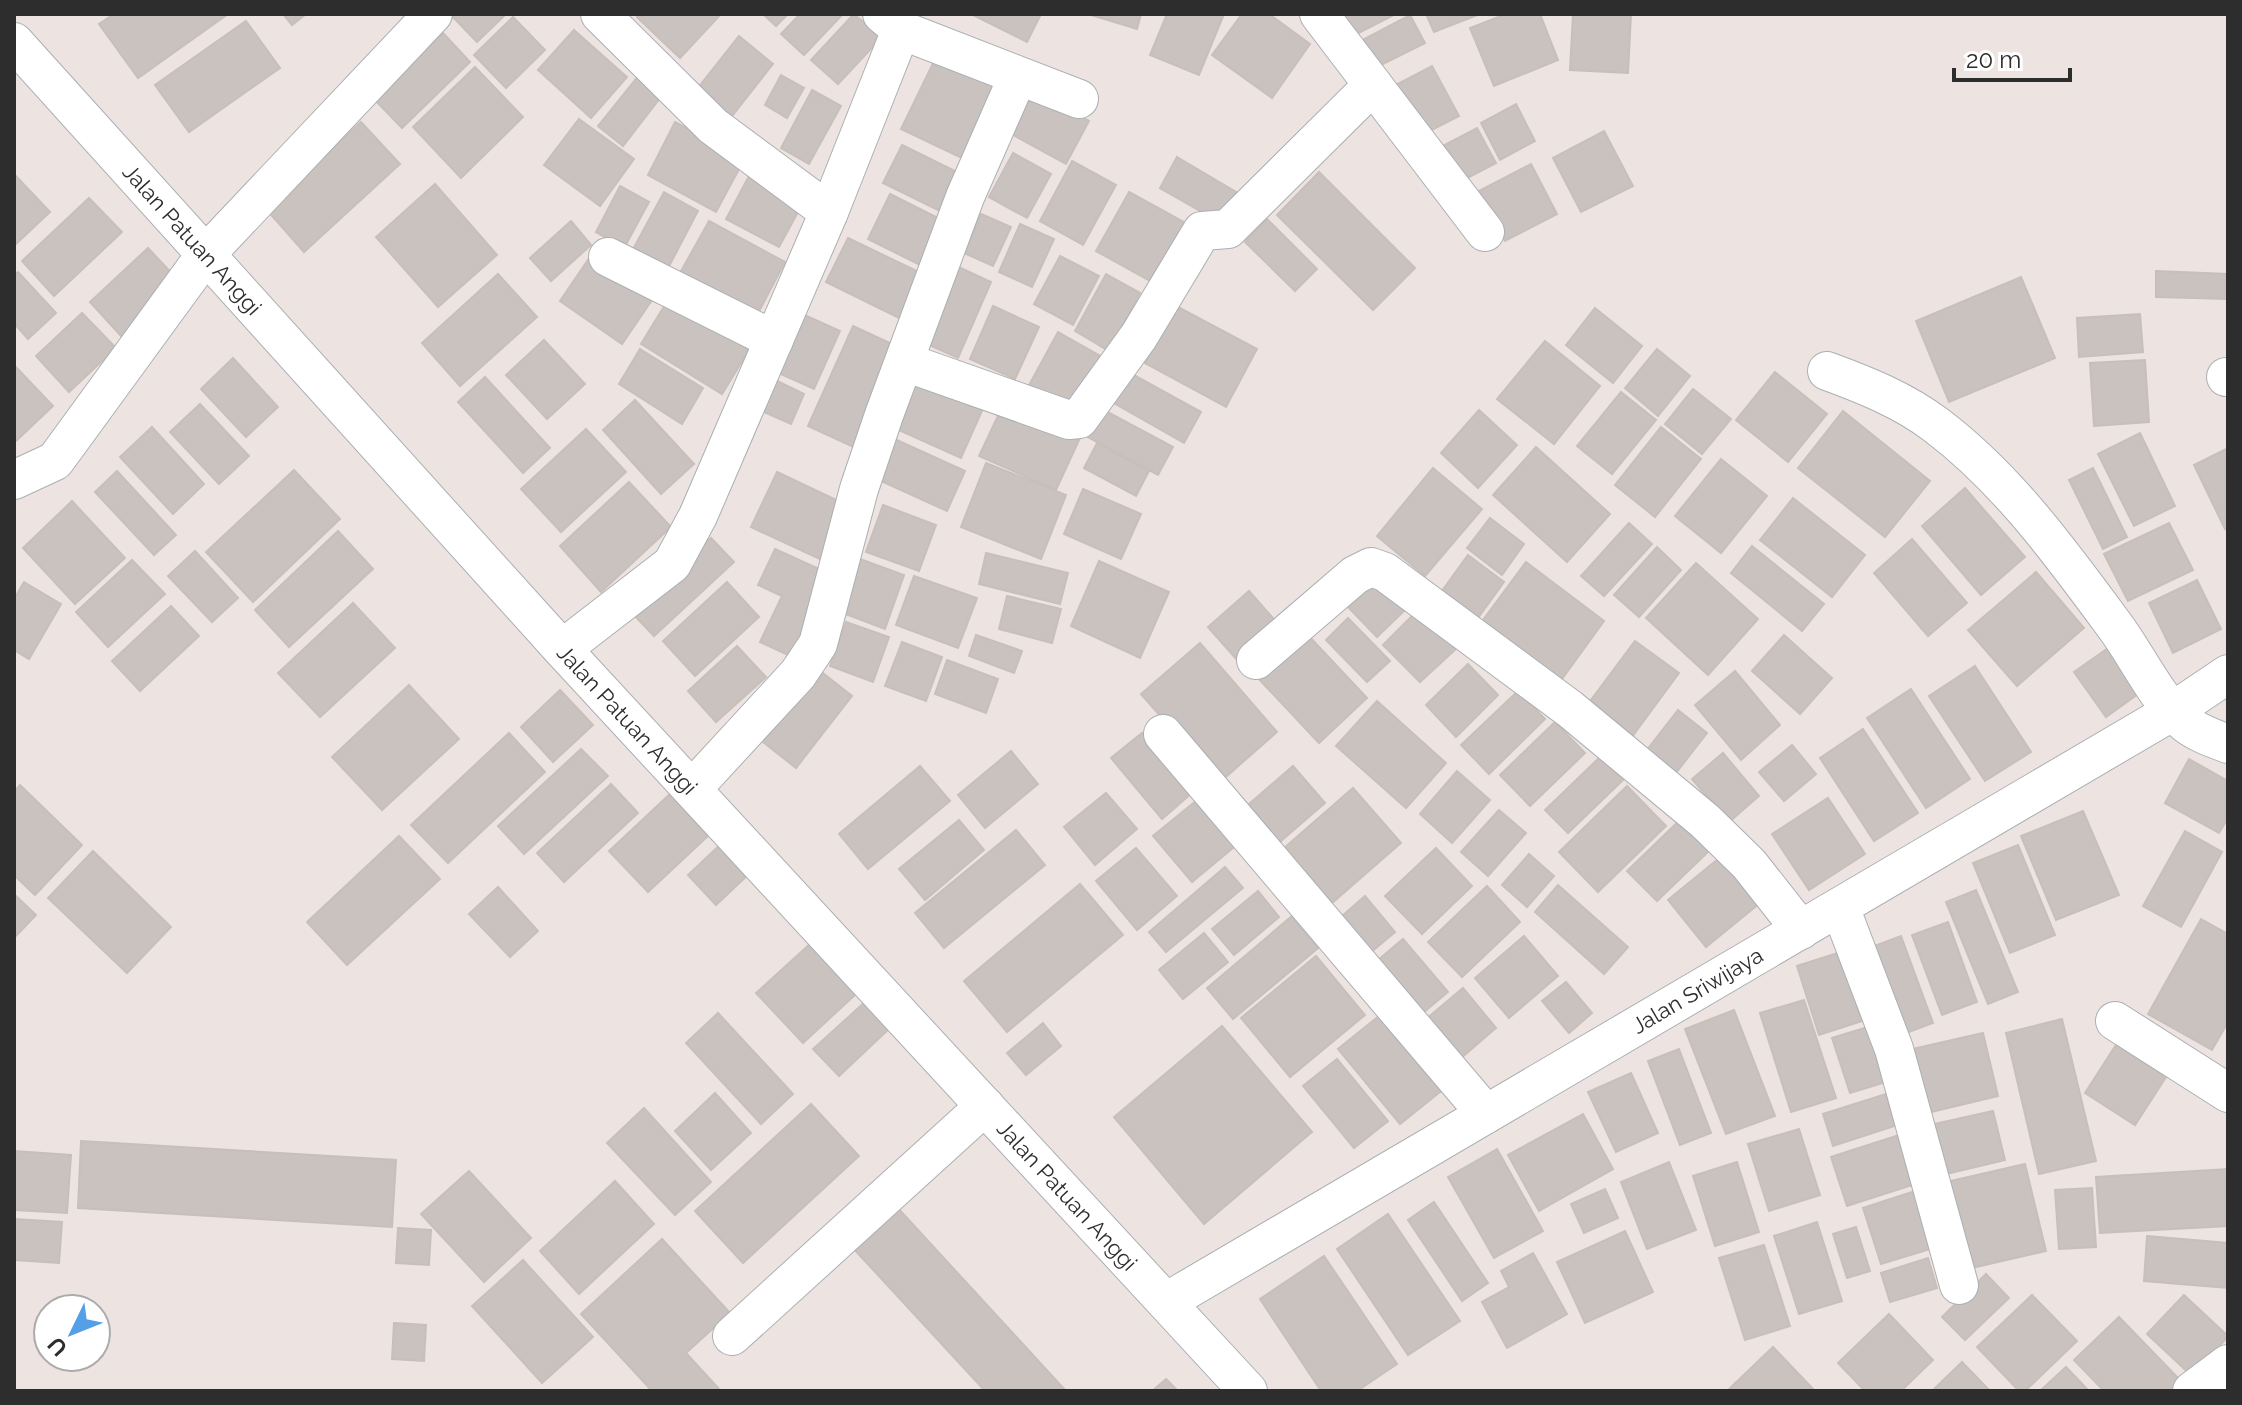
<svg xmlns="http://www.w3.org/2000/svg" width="2242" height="1405" font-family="Raleway,sans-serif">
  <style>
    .building { fill: #c9c2bf; stroke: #c8bfbb; stroke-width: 2 }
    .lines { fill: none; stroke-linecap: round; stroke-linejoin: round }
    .minor-casing { stroke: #abafb4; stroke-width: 40 }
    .minor { stroke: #fff; stroke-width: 38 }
    .labels { text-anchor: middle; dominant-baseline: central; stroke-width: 6; stroke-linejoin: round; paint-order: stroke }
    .street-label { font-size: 22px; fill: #2d2d2d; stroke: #fff }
  </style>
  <rect width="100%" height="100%" fill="#ede4e1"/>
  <!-- building -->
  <path class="building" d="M114,14H228L138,78L99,24Z
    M283,14H306L292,25Z
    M450,14H506L477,42Z
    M639,14H721L680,58L637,17Z
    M763,14H788L776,26Z
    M800,14H843L804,55L781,34Z
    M854,14L881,38L838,84L811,60Z
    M971,14H1041L1027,42Z
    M1088,14H1141L1137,29Z
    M1167,14H1224L1199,75L1150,55Z
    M1242,14H1269L1310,44L1272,98L1212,55Z
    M1331,14H1394V15L1345,40Z
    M1426,14H1480L1434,32Z
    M1506,14H1540L1558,60L1494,86L1470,28Z
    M1573,14H1631L1628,73L1570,70Z
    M1410,15L1425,43L1369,71L1355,44Z
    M513,17L545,50L506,88L474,55Z
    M246,21L280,68L189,132L155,85Z
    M574,30L627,77L591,118L538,70Z
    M443,33L470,62L402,128L374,99Z
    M739,36L773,64L732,116L697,89Z
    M938,53L1005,86L968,161L901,129Z
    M1432,66L1459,116L1418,137L1392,87Z
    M475,67L523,117L461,178L413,127Z
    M640,74L664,93L623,146L598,126Z
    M781,75L804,88L787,118L765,105Z
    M1027,87L1089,121L1066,164L1004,130Z
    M812,90L841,106L809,164L781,148Z
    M1516,104L1535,141L1500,160L1481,123Z
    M579,119L634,159L600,206L544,165Z
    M361,122L400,164L304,252L266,209Z
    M675,122L744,160L716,212L648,175Z
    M1477,128L1496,163L1458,183L1439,148Z
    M1604,131L1633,186L1581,212L1553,158Z
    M902,145L967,177L948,215L883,183Z
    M1013,153L1051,174L1027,218L989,197Z
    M1177,157L1238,193L1221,223L1160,188Z
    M1072,161L1116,185L1083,245L1040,221Z
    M1531,164L1557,214L1505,241L1479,191Z
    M1319,172L1415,268L1373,310L1277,215Z
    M14,174L50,212L14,246Z
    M750,174L803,203L779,247L726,219Z
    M435,184L497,255L438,307L376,237Z
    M620,186L649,202L624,248L596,232Z
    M664,192L698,211L667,270L632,251Z
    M1129,192L1191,226L1159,286L1096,251Z
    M890,194L948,223L926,268L868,239Z
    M89,198L122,232L54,296L22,261Z
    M981,214L1011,227L993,266L964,253Z
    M1267,219L1317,269L1295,291L1245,242Z
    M571,221L591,245L551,281L530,258Z
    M709,221L785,262L757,315L680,273Z
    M1020,224L1054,239L1032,287L999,272Z
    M848,238L925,275L903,320L826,282Z
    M148,248L180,282L122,337L90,302Z
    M1060,256L1099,276L1073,325L1034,304Z
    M590,257L652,300L622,344L560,301Z
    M952,264L991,282L958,358L918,340Z
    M2156,271L2228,274V299L2156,297Z
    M18,272L56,313L28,339L14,323V275Z
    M498,274L537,317L460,386L422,343Z
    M1106,274L1140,293L1109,351L1075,331Z
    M2021,277L2055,358L1949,402L1916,321Z
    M668,300L749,350L722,394L641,344Z
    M993,306L1039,327L1015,379L970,359Z
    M1176,306L1257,349L1226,407L1145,363Z
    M1595,308L1642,346L1613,383L1566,345Z
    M82,313L116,348L69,392L36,356Z
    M800,313L840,331L814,389L774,371Z
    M2140,314L2143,352L2079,357L2077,318Z
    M853,326L907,351L862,451L808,426Z
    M1058,332L1102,357L1073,409L1029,385Z
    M544,340L585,384L547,419L506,375Z
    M1545,341L1600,386L1554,444L1497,399Z
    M640,349L703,388L682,424L619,384Z
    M1657,349L1690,376L1658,416L1625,388Z
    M233,358L278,407L246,437L201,389Z
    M2145,360L2149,422L2094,426L2090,363Z
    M14,365L53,406L14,443Z
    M1775,372L1827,414L1788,462L1736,420Z
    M917,373L985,404L961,458L892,427Z
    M1130,373L1201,412L1184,443L1114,403Z
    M485,377L550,448L523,473L458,402Z
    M769,377L804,394L791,424L755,408Z
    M1693,389L1731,419L1702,454L1665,424Z
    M1621,392L1656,420L1612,474L1577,446Z
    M635,400L694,464L661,494L603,430Z
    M1004,403L1080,438L1056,490L979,456Z
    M200,404L249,456L219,484L170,432Z
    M1100,408L1173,447L1158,475L1086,436Z
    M1479,410L1517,445L1478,488L1441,453Z
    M1843,411L1930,481L1885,537L1798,468Z
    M152,427L204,484L173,514L120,457Z
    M1661,427L1701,459L1655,517L1615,485Z
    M586,429L626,472L561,532L521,489Z
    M2140,433L2175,506L2134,526L2098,454Z
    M888,436L965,471L947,511L870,476Z
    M1097,443L1149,471L1136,496L1084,468Z
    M1536,447L1610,514L1567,562L1493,495Z
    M2228,448V528L2225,529L2194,465Z
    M1721,459L1767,496L1721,553L1675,516Z
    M986,463L1066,495L1041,559L961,527Z
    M1433,468L1482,509L1425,576L1377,536Z
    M2093,468L2127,537L2103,549L2069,480Z
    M294,470L340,519L253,602L206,552Z
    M117,471L176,535L154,555L95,492Z
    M777,472L849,506L824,561L751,527Z
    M629,482L671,527L601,592L560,546Z
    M1965,488L2025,557L1981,595L1922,526Z
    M1083,489L1141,514L1121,559L1064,534Z
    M1793,498L1865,555L1832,597L1760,540Z
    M72,501L125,558L75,604L23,548Z
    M883,505L936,525L919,571L866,552Z
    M1490,518L1524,544L1502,575L1467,548Z
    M1629,523L1652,544L1604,596L1581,576Z
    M2169,523L2193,570L2128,601L2104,554Z
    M338,531L373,569L289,647L255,610Z
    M711,538L734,562L654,636L631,612Z
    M1912,539L1967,603L1928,636L1874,573Z
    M1752,546L1824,604L1802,631L1731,573Z
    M1657,547L1681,570L1639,617L1614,595Z
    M775,549L830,574L792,657L760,642L782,596L758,585Z
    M195,551L238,598L212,622L168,576Z
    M986,553L1068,573L1060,604L979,584Z
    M1468,555L1504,582L1475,622L1439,595Z
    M860,559L904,575L885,629L840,612Z
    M132,560L165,594L108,647L76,612Z
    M1099,561L1169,592L1140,658L1071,626Z
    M1526,562L1604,621L1559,683L1480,624Z
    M1696,563L1758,619L1708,675L1646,618Z
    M2036,572L2084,628L2017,686L1968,630Z
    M914,576L977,598L958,648L896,625Z
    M1372,578L1404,611L1377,637L1345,604Z
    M2197,580L2221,629L2173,653L2149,603Z
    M24,582L61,604L29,659L14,650V599Z
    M727,582L759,617L695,676L663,641Z
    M1249,591L1279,625L1238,661L1208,627Z
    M1007,596L1061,609L1052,643L999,629Z
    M353,603L395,648L320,717L278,673Z
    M171,606L199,636L140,691L112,661Z
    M1419,609L1457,648L1420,682L1383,645Z
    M1348,618L1390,661L1367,682L1326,640Z
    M846,622L889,637L873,682L830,666Z
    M1305,632L1367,698L1319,743L1257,677Z
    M976,635L1022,651L1014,673L969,656Z
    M1784,635L1832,678L1800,714L1752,671Z
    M1635,641L1679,673L1626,745L1582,712Z
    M902,642L942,657L926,701L885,686Z
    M1200,643L1277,732L1219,783L1141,694Z
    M2114,644L2145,689L2106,717L2074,672Z
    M737,646L766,677L716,722L688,691Z
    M947,660L998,679L986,713L935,694Z
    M1468,664L1498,695L1456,737L1426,705Z
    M1975,666L2031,752L1985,781L1929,696Z
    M819,670L852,696L796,768L763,742Z
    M1735,671L1780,725L1741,760L1695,705Z
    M409,685L459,739L382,810L332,757Z
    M1911,689L1970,779L1926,808L1867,718Z
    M560,690L593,725L553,762L521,727Z
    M1518,691L1545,719L1489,774L1461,745Z
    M1377,701L1446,763L1406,808L1336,746Z
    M1678,710L1707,733L1672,778L1643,755Z
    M1555,722L1585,753L1530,806L1500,775Z
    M1863,729L1918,813L1874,841L1820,758Z
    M509,733L545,772L448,863L411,825Z
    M1142,733L1192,793L1162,819L1111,758Z
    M1792,745L1816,774L1784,801L1759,772Z
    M581,749L608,776L524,854L498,826Z
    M1011,751L1038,784L985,828L958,795Z
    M1723,753L1759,796L1729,822L1692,779Z
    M1600,757L1623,780L1568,833L1545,810Z
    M2189,759L2228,781V818L2219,833L2165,803Z
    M920,766L950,801L868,869L839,834Z
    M1293,766L1325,803L1274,847L1242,810Z
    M1457,771L1490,800L1452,843L1420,814Z
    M611,784L638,813L564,882L537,853Z
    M20,785L82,845L35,895L14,875V792Z
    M1627,786L1666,826L1598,892L1559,852Z
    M1353,788L1401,843L1324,910L1276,855Z
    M1106,793L1137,829L1095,865L1064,827Z
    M670,794L708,836L648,892L609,851Z
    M1828,798L1865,854L1809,890L1772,834Z
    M1196,801L1234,847L1192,882L1153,836Z
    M1499,810L1526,833L1488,876L1461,852Z
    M2083,811L2119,895L2056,920L2021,836Z
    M1681,819L1711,849L1657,901L1627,871Z
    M959,820L984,850L925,900L899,869Z
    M1016,830L1045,865L944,948L915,913Z
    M2185,831L2222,852L2181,927L2143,906Z
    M399,836L440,879L347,965L307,922Z
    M722,843L750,873L716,905L688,875Z
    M2018,845L2055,935L2010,953L1973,863Z
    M1136,848L1177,896L1137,930L1096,881Z
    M1436,848L1472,886L1422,934L1385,896Z
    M93,851L171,927L127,973L48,898Z
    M1728,851L1766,898L1706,947L1668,900Z
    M1529,854L1554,876L1527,907L1502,885Z
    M1225,867L1243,888L1166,952L1149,932Z
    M1080,884L1123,935L1007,1032L964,981Z
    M1558,885L1628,947L1604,974L1535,912Z
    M1487,886L1520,922L1462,977L1428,942Z
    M498,887L538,931L510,957L469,914Z
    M1976,890L2018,992L1988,1004L1946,902Z
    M1258,891L1279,917L1234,955L1212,929Z
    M14,894L36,915L14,938Z
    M1365,896L1395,932L1364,958L1334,923Z
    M1292,916L1318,948L1233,1019L1207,988Z
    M2201,919L2228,934V1022L2212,1050L2148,1014Z
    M1948,922L1977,1002L1942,1015L1912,935Z
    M1204,933L1228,962L1183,999L1159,970Z
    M1524,936L1558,976L1509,1018L1475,978Z
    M1901,936L1933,1023L1901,1035L1869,948Z
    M1403,939L1448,992L1417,1018L1372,965Z
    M810,944L856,994L803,1043L756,993Z
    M1847,950L1868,1019L1819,1035L1797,966Z
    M1316,956L1365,1015L1290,1077L1241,1018Z
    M1566,982L1592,1013L1569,1033L1542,1001Z
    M1463,988L1496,1028L1453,1065L1419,1025Z
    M1804,1000L1836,1098L1791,1112L1760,1013Z
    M865,1002L889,1029L839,1076L813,1049Z
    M1734,1010L1775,1116L1726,1134L1685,1029Z
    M718,1013L793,1094L761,1124L686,1043Z
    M1379,1016L1441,1091L1400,1124L1338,1049Z
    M2062,1019L2096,1161L2039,1174L2006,1033Z
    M1043,1023L1061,1046L1026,1075L1007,1053Z
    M1222,1026L1312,1132L1204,1224L1114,1117Z
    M1871,1026L1889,1081L1850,1093L1832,1038Z
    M1983,1033L1998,1096L1923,1114L1908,1050Z
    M2116,1045L2166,1077L2135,1125L2085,1093Z
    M1679,1049L1711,1133L1680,1145L1648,1061Z
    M1337,1059L1388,1121L1354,1148L1303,1086Z
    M1631,1073L1658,1133L1616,1152L1588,1092Z
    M715,1093L751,1133L711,1170L675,1131Z
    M1886,1094L1897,1125L1833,1146L1823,1114Z
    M811,1104L859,1156L743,1263L695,1211Z
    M644,1108L711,1182L675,1215L607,1143Z
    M1993,1111L2005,1160L1942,1175L1930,1125Z
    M1583,1114L1613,1169L1539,1211L1508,1155Z
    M1799,1129L1820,1195L1769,1211L1748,1144Z
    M1899,1135L1915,1184L1847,1206L1831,1157Z
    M81,1141L396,1160L392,1227L78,1208Z
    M1497,1149L1543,1231L1494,1258L1448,1177Z
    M14,1151L71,1155L67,1213L14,1210Z
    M1669,1162L1696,1230L1647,1249L1621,1182Z
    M1737,1162L1759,1232L1715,1246L1693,1176Z
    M2025,1164L2046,1251L1963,1270L1942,1183Z
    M2228,1169V1226L2100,1233L2096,1177Z
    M469,1171L531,1238L484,1282L421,1214Z
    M615,1181L654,1224L579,1294L540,1251Z
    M2092,1188L2096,1247L2059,1249L2055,1190Z
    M1605,1189L1618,1218L1584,1233L1571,1204Z
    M1915,1191L1933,1248L1881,1264L1863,1208Z
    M1434,1202L1488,1283L1462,1301L1408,1220Z
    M896,1206L1066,1391H985L852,1247Z
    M1388,1214L1460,1321L1408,1355L1337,1249Z
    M14,1219L62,1222L59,1263L14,1260Z
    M1817,1222L1842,1301L1799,1314L1774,1236Z
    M1856,1227L1870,1271L1847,1278L1833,1234Z
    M398,1228L431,1230L429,1265L396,1263Z
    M1625,1231L1653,1292L1585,1323L1557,1262Z
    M2147,1236L2228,1243V1288L2144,1281Z
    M662,1239L730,1313L686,1353L721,1391H652L581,1314Z
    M1764,1245L1790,1326L1745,1340L1719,1258Z
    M1533,1253L1567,1314L1507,1348L1482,1302L1509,1287L1501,1271Z
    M1324,1256L1397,1364L1357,1391H1321L1260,1299Z
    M1928,1258L1937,1288L1890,1302L1881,1273Z
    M523,1260L593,1337L542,1383L472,1306Z
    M1986,1274L2009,1298L1965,1340L1942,1317Z
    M2032,1295L2077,1341L2025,1391H2019L1977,1347Z
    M2184,1295L2228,1336L2193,1377L2147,1334Z
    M1889,1314L1933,1360L1901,1391H1865L1838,1363Z
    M2119,1317L2181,1381L2171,1391H2104L2074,1360Z
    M394,1323L426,1325L424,1361L392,1359Z
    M1773,1347L1815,1391H1727Z
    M1962,1362L1990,1391H1932Z
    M2066,1367L2089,1391H2040Z
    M1166,1379L1178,1391H1152Z"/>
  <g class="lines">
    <defs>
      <g id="minor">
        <path d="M600,14L713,126L829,212"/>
        <path d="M882,14L901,30L1079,99"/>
        <path d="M1319,14L1485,232"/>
        <path id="s1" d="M14,42L562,649L1248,1391"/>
        <path d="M608,257L774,340"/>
        <path d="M905,362L1069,420L1079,419L1139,336L1202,231L1228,229L1373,85"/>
        <path d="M1827,371C1865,385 1903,400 1936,425C2008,479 2064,557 2117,629C2138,658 2158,701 2185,723C2197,733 2213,738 2228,744"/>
        <path d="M2226,377H2228"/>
        <path d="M14,480L55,461L206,254L433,14"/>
        <path d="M562,649L672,564L698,516L829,212L901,30"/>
        <path d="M1256,660L1355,575L1371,567L1385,572L1570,709L1705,821L1749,864L1801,930"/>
        <path d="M1163,734L1486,1114"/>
        <path d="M692,789L798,674L818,644L859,489L884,415L965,197L1018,76"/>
        <path d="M1840,907L1894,1049L1959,1285"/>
        <path d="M2115,1021L2228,1093"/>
        <path id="s2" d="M1166,1302L2173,711L2228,674"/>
        <path d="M732,1336L985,1106"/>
        <path d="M2192,1391L2228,1364"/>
      </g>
    </defs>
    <!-- minor casing -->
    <use href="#minor" class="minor-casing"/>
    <!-- minor -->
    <use href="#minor" class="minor"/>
  </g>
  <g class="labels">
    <!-- street labels -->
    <g class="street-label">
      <text stroke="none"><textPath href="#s1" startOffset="266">Jalan Patuan Anggi</textPath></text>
      <text stroke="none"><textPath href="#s1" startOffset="914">Jalan Patuan Anggi</textPath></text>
      <text stroke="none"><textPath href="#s2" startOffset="616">Jalan Sriwijaya</textPath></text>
      <text stroke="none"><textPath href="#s1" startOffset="1562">Jalan Patuan Anggi</textPath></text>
    </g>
  </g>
  <!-- border -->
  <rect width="2242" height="1405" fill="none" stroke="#2d2d2d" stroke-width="32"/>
  <!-- north arrow -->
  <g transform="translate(72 1333) rotate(227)"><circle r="38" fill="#ffffff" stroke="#ababab" stroke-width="2"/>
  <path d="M0-6L14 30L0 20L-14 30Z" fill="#559fe6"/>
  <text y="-12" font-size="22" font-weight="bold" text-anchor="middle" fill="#2d2d2d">U</text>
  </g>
  <!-- scale -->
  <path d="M1954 68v12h116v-12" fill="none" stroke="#2d2d2d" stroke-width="4"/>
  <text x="1966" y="68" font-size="24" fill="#2d2d2d" stroke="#ffffff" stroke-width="6" paint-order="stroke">20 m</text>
</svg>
